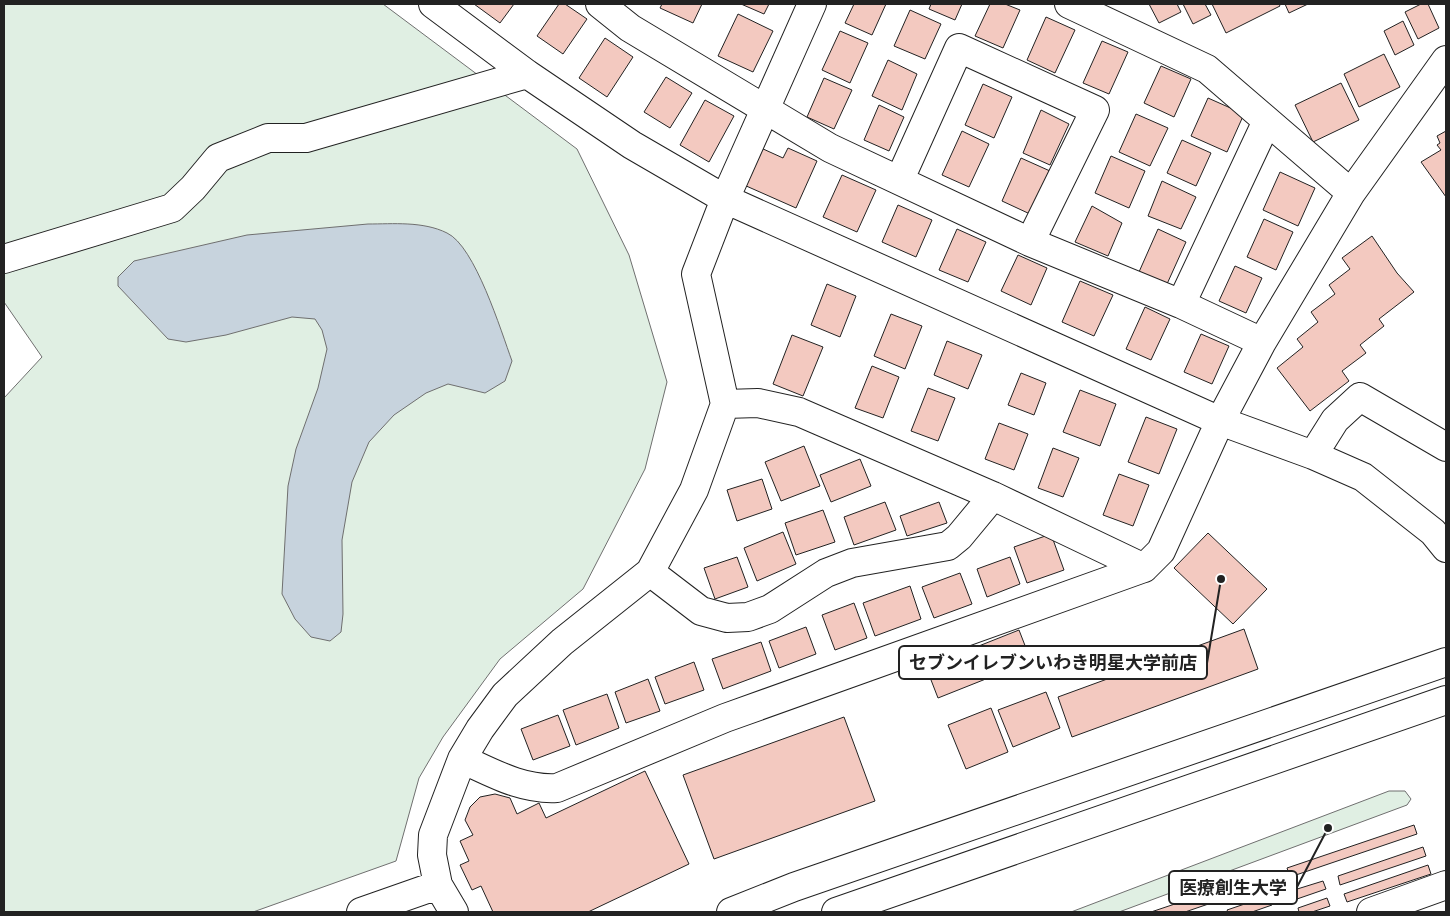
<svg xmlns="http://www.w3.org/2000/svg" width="1450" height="916" font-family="'IBM Plex Sans','Noto Sans JP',sans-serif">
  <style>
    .green { fill: #e0efe3; stroke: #6f6f6f }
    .water { fill: #c7d3dd; stroke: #6f6f6f }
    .building { fill: #f3c9c0; stroke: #222 }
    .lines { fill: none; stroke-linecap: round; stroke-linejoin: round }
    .minor-casing { stroke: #222; stroke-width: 30 }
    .minor { stroke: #fff; stroke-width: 28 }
    .leader { fill: none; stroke: #222; stroke-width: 2 }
    .callout-dot { fill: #222; stroke: #fff; stroke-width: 2 }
    .callout { fill: #fff; stroke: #222; stroke-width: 2 }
    .callout-label { font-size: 18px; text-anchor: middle; font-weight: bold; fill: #222 }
  </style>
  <rect width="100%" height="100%" fill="#fff"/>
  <!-- green -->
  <path class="green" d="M4,4H383L577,149L629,255L667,382L645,469L583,589L500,659L443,737L419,778L396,861L253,912H4V398L42,357L4,302Z
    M1389,791H1405L1411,799L1407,805L1119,912H1071Z"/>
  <!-- water -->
  <path class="water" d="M368,224C393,224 423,221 447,233C475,246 501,331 512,361L505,381L485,393L448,384L426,393L394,415L369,442L352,482L342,540L343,614L341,632L330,641L311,637L295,619L282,594L288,486L296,449L318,388L327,349L322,330L315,319L292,317L226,335L186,342L168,339L118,286V277L134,261L247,235Z"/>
  <!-- building -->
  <path class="building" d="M474,4H514L500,23Z
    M559,4H565L587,19L563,54L537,36Z
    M662,4H702L693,23L660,8Z
    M741,4H769L764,14Z
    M854,4H886L872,35L845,23Z
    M931,4H962L955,20L929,9Z
    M990,4H1005L1020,10L1003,48L975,36Z
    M1149,4H1177L1181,12L1159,23Z
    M1183,4H1205L1211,15L1193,24Z
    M1212,4H1279L1280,6L1226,33Z
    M1285,4H1308L1289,13Z
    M1421,4H1428L1439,28L1418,39L1405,12Z
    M910,10L941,24L925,59L894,46Z
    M738,14L773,31L753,72L718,56Z
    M1046,17L1075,30L1055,73L1027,60Z
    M1403,21L1414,45L1395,55L1384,31Z
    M840,31L868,43L850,83L822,70Z
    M605,38L633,57L607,97L579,78Z
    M1102,41L1128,52L1109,94L1083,83Z
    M1384,54L1400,87L1359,107L1344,74Z
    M888,60L917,74L902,110L872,96Z
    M1161,66L1191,79L1174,117L1144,103Z
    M666,77L692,93L670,128L644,112Z
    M824,78L852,90L834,129L807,117Z
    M1341,83L1359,120L1313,142L1295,105Z
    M983,84L1012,97L994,138L965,125Z
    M1208,98L1244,114L1227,152L1191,136Z
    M705,100L734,116L709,162L680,145Z
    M879,105L904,117L889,151L864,140Z
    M1041,110L1069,124L1050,165L1023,153Z
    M1136,114L1168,128L1150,166L1119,152Z
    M962,131L989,144L969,187L942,175Z
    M1446,131V197L1421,162L1441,150L1437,145L1440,143L1437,136Z
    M1182,140L1211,153L1196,186L1167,173Z
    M761,148L783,158L788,148L817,161L796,208L744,185Z
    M1111,156L1145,171L1129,208L1095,193Z
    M1021,158L1050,171L1030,214L1002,201Z
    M1280,172L1315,188L1298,226L1263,210Z
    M842,175L876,190L857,232L823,217Z
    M1162,181L1196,197L1181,229L1148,216Z
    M898,205L932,220L916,257L882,242Z
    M1092,206L1122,223L1108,256L1075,242Z
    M1264,219L1293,232L1276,270L1247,257Z
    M957,229L986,242L968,282L939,270Z
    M1158,229L1186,242L1167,284L1139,272Z
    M1372,236L1397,273L1414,292L1379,319L1384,326L1360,345L1366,353L1342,371L1349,381L1310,411L1277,368L1303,347L1297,339L1318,322L1311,312L1335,294L1329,285L1350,269L1342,258Z
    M1018,255L1047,268L1031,305L1001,291Z
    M1235,266L1262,278L1246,313L1219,301Z
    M1080,281L1113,295L1094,336L1062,322Z
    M827,284L856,296L840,337L811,325Z
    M1145,307L1170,319L1151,360L1126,349Z
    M891,314L922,326L905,369L874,356Z
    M1201,334L1229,346L1212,384L1184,372Z
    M792,335L823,347L803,396L773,384Z
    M947,341L982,355L968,389L934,375Z
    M872,366L899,377L883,418L855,408Z
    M1021,373L1046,383L1034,415L1008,405Z
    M928,388L955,398L938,441L911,431Z
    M1080,390L1116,404L1100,446L1063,432Z
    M1146,417L1177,429L1159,474L1128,462Z
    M999,423L1028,434L1014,470L985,459Z
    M804,446L820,486L781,501L765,462Z
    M1053,448L1079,458L1063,497L1038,488Z
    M860,459L871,486L831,502L820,475Z
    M1119,474L1149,485L1133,526L1103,515Z
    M762,479L772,509L737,521L727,490Z
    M885,502L896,530L854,545L844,517Z
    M939,502L947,523L907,536L900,516Z
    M823,510L835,542L796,555L785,523Z
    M783,532L796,564L757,581L744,548Z
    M1208,533L1267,589L1233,624L1174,568Z
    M1051,534L1064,570L1027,583L1014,547Z
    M737,557L748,587L715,599L704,568Z
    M1010,557L1020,584L987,597L977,569Z
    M960,573L972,604L934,618L922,587Z
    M910,586L921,619L875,636L863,603Z
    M854,603L867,638L835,650L822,615Z
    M806,627L816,654L779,668L769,641Z
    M1244,629L1258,669L1072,737L1058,697Z
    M1019,630L1031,661L938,698L926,667Z
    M761,642L771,671L723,689L712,659Z
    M694,662L704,690L665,704L655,677Z
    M648,679L660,711L626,723L615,692Z
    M1046,692L1060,728L1013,747L998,710Z
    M607,694L619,728L576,745L563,710Z
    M991,708L1008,752L966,769L948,725Z
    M558,715L570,746L533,760L521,729Z
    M844,717L875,801L714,859L683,775Z
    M645,771L689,864L588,912H493L481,886L472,890L460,865L469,861L460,841L473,835L465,820L470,807L480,797L495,794L510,798L517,814L539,803L546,818Z
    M1414,825L1417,834L1290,877L1287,868Z
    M1423,847L1426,856L1340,885L1338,876Z
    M1428,865L1431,874L1347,902L1344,894Z
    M1264,874L1267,884L1185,912H1151Z
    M1323,881L1326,889L1297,899L1294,890Z
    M1268,896L1272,905L1252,912H1228L1227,910Z
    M1327,898L1330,906L1312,912H1299L1298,908Z"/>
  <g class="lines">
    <defs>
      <path id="minor" d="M433,4L527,74L632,145L725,199L1220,421L1313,455L1363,477L1433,532L1446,548
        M600,4L630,28L830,148L1030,242L1181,304L1262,342
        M1069,4L1207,69L1351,193
        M900,179L959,48L1095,110L1030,242
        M4,259L172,208L193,188L218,158L268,138H306L527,74
        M1181,304L1267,121
        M725,404L758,403L799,412L993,496L1144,568
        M1313,455L1335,420L1360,397L1446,447
        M650,572L701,611L727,618L748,617L770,609L826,573L852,563L948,546L959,537L993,496
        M462,759C493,773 522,790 557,788L725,718L1144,568L1161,551L1220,421L1262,342L1351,193L1446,60
        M361,912L438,885
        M454,912L438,885L432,855L433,835L462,759L480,729L505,695L562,642L650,572L694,490L725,404L696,274L725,199L812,4
        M731,912L794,887L1446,662
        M836,912L1446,700
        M1371,912L1446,885"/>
    </defs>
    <!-- minor casing -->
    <use href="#minor" class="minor-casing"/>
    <!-- minor -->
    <use href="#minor" class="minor"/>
  </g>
  <!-- callouts -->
  <path class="leader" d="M1221 579L1207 663M1328 828L1297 887"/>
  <g class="callout-dot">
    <circle cx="1221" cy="579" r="5"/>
    <circle cx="1328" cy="828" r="5"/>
  </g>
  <g class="callout">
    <rect x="899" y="646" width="308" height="33" rx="5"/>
    <rect x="1169" y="871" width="128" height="33" rx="5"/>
  </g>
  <g class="callout-label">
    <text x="1053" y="669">セブンイレブンいわき明星大学前店</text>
    <text x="1233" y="894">医療創生大学</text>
  </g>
  <!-- border -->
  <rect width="1450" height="916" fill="none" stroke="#222222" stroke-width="10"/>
</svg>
